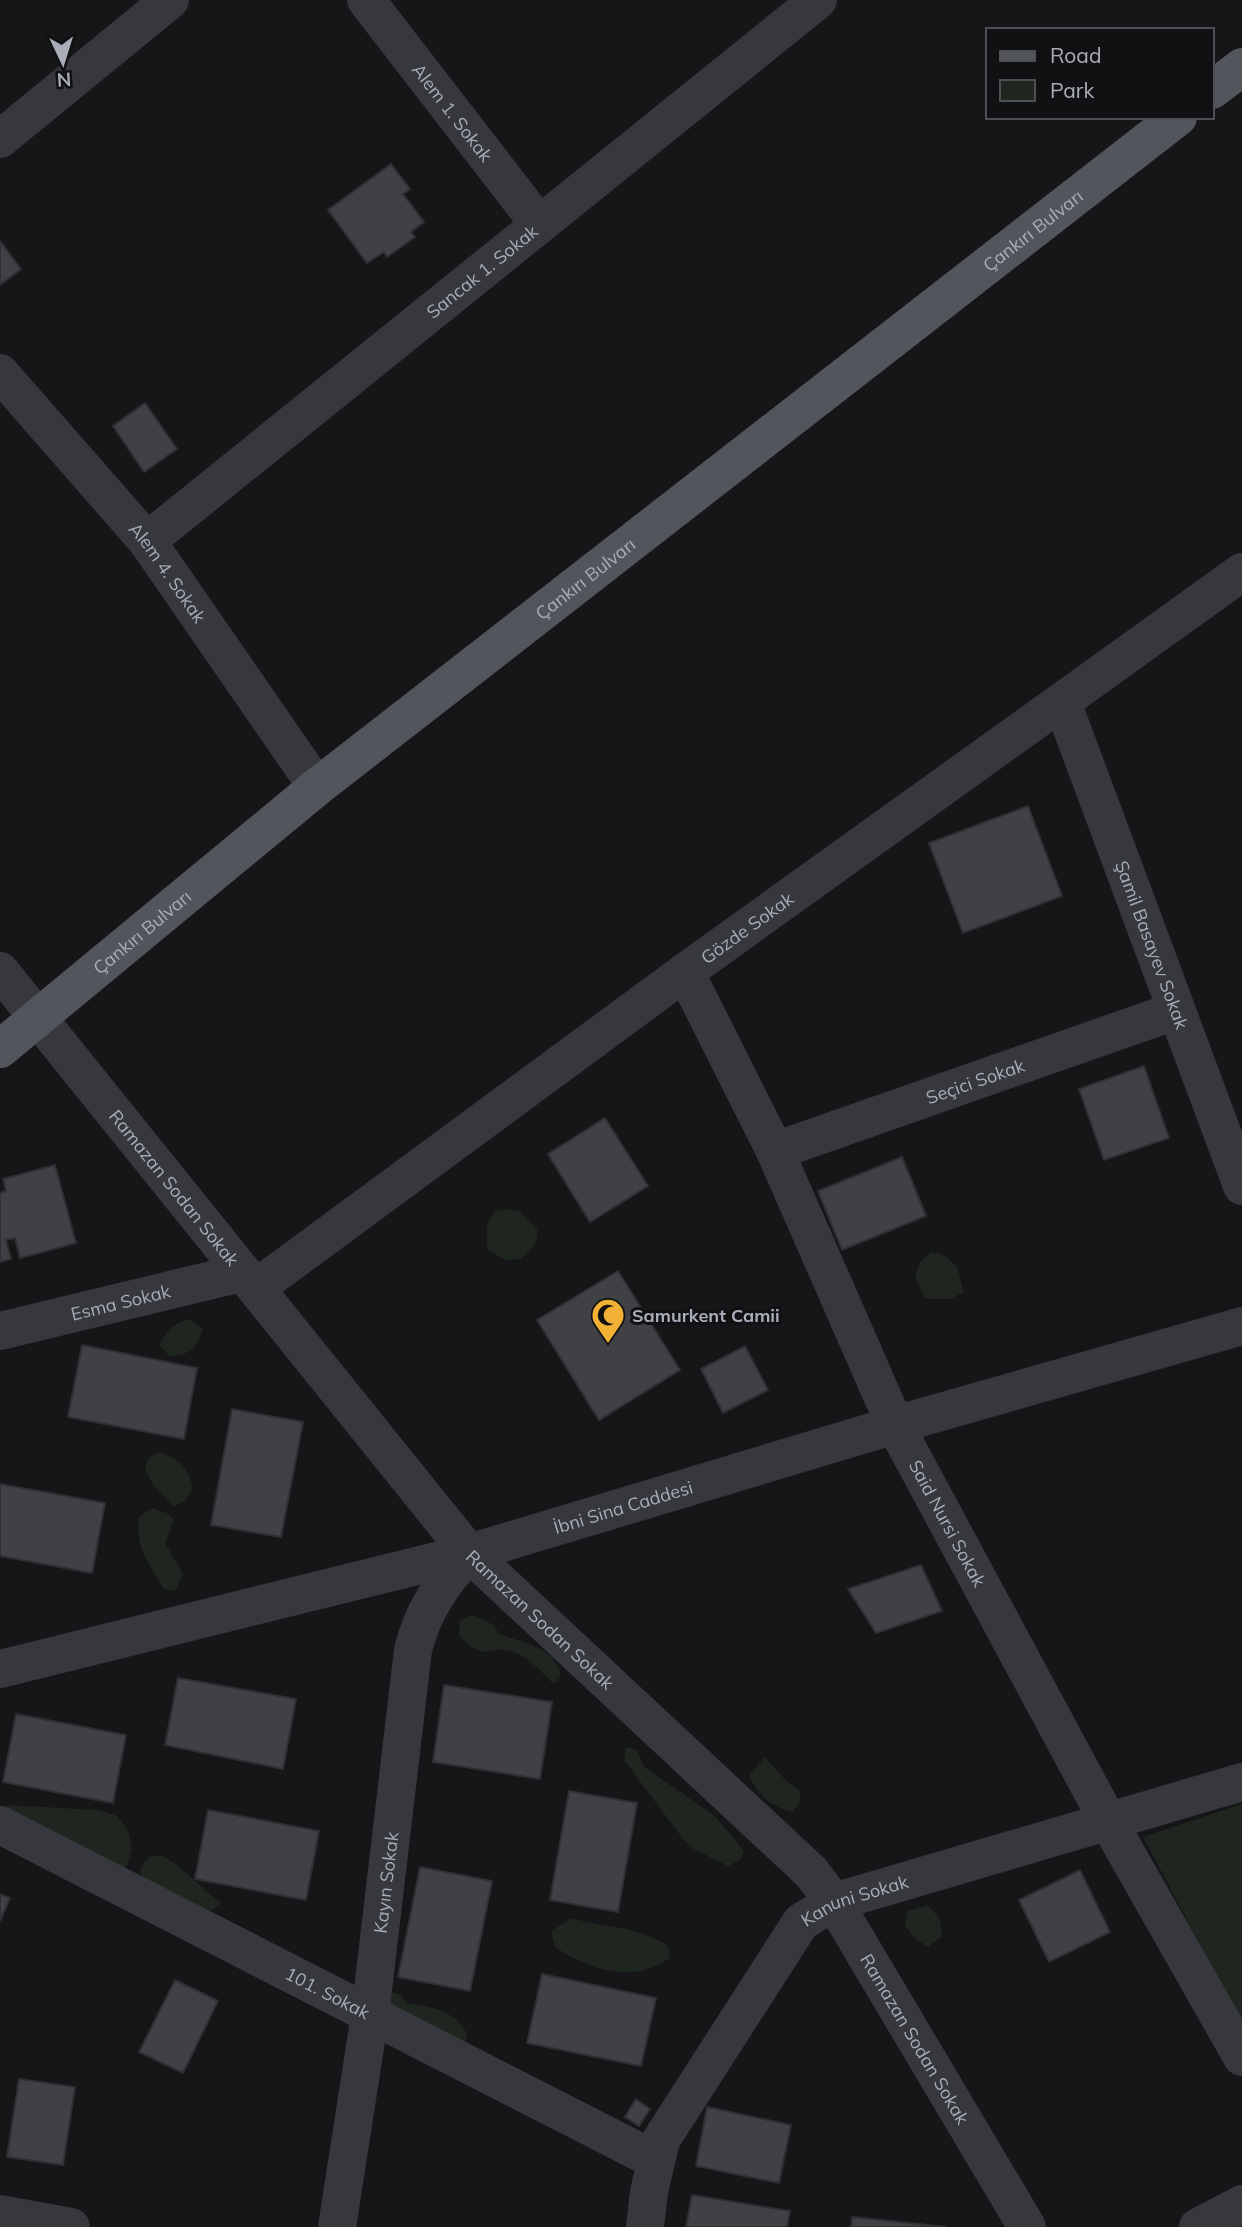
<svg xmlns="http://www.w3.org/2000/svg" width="1242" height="2227" font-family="Mulish,sans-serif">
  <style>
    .green { fill: #1e261f }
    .building { fill: #404145; stroke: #303034; stroke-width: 2 }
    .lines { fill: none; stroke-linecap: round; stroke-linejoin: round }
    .minor { stroke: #37383d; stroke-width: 38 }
    .major { stroke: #53555c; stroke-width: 38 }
    .labels { text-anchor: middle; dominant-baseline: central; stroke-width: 6; stroke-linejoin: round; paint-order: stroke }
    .street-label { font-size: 18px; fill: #a8adb8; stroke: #111113 }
    .poi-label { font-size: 18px; font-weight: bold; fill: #a8adb8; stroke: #111113; text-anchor: start }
  </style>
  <rect width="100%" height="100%" fill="#161618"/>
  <!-- green -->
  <path class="green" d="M505,1209L521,1212L537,1229V1242L521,1259L505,1260L487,1249V1224L495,1211Z
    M931,1252L942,1254L957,1266L964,1292L950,1299H925L915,1277L920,1262Z
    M189,1319L203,1329C197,1348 191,1355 170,1356L159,1346C167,1331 172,1324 189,1319Z
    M159,1452C181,1460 187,1466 193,1488L184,1502L174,1506L153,1485L145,1469L149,1458Z
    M152,1508L167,1513L174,1520L165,1543L183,1574L175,1591L163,1588C148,1560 136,1552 139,1517Z
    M472,1615L494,1625L499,1634C522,1642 557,1648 561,1676L554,1684C541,1673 531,1658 514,1652C487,1643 487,1665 459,1635L460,1621Z
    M626,1747L637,1750L644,1767L714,1815L744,1851L740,1860L728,1866L694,1849L683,1839L624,1760Z
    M765,1757L787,1782L799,1789L801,1801L792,1812C770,1807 758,1795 749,1775Z
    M1242,1804V2023L1143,1837Z
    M5,1805L99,1810L117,1816L128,1830L132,1849L127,1866L113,1870L8,1821Z
    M160,1855C187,1868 197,1886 221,1903L211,1911L142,1882L140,1868L149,1857Z
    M928,1905L940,1919L942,1936L928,1947L913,1937L905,1925L908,1911Z
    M572,1918C605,1928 639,1926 668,1946L670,1958C633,1984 591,1971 555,1947L551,1931Z
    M386,1991L401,1995L407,2003C430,2006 457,2011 467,2034L464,2044L392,2013Z"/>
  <!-- building -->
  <path class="building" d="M391,164L410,189L403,194L424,222L411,232L415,237L387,257L384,252L367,263L328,210Z
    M0,241L21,269L0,285Z
    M145,403L177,449L144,472L113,426Z
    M1028,806L1062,896L963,933L929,843Z
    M1144,1066L1169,1138L1104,1160L1079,1089Z
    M605,1118L648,1186L590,1222L548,1154Z
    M902,1157L926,1216L842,1250L818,1191Z
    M55,1165L76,1243L20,1258L15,1238L6,1240L11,1259L0,1262V1193L6,1191L3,1179Z
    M618,1271L680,1370L599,1420L537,1320Z
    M82,1345L197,1368L184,1439L68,1417Z
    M745,1346L768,1390L723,1413L701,1369Z
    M232,1409L303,1422L281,1537L211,1525Z
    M0,1484L105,1503L92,1573L0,1556Z
    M921,1565L942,1611L876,1633L848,1589Z
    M178,1678L296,1699L283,1769L165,1745Z
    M444,1685L552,1702L540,1779L433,1762Z
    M16,1714L126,1735L113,1803L3,1782Z
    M569,1791L637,1803L618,1912L550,1900Z
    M208,1810L319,1831L306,1900L195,1879Z
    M420,1867L492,1881L470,1991L398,1977Z
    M1080,1870L1110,1932L1049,1962L1019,1900Z
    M0,1894L10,1898L0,1921Z
    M542,1974L656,1998L641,2066L527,2043Z
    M175,1980L218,2001L183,2073L139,2052Z
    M19,2079L75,2087L63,2165L7,2157Z
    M636,2099L650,2109L639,2126L625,2117Z
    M707,2107L791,2125L779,2183L696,2166Z
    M692,2195L790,2211L787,2227H686Z
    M852,2217L946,2227H851Z"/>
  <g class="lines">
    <!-- minor -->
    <g class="minor">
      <path id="s1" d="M366,0L539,224"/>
      <path d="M0,139L170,0"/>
      <path id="s2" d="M0,373L147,541L317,787"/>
      <path id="s3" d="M147,541L818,0"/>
      <path id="s4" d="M1062,702L1242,1186"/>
      <path id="s5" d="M0,971L469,1553L811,1872L834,1902L1027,2227"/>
      <path id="s6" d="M685,972L775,1151L895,1425L1108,1821L1242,2057"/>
      <path id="s7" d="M775,1151L1175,1011"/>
      <path id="s8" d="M256,1288L685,972L1242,572"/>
      <path id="s9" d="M0,1331L241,1273"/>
      <path id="s10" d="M0,1669L469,1553L895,1425L1242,1326"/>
      <path id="s11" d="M0,1825L655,2160"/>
      <path d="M0,2214L71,2227"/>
      <path id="s12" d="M337,2227L370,2015L413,1650C423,1610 442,1583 469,1553"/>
      <path id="s13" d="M645,2227L649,2192L661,2140L801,1922L834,1902L1242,1782"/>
      <path d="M1198,2227L1242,2204"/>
    </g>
    <!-- major -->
    <g class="major">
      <path d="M1212,90L1242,67"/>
      <path id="s14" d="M0,1049L317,787L1178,117"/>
    </g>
  </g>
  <!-- icons -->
  <defs>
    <symbol id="mosque-pin" viewBox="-11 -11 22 30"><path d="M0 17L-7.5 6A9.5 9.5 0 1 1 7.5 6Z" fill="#f2b134" stroke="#111113"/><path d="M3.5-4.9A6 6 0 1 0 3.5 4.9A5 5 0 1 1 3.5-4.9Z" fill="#111"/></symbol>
  </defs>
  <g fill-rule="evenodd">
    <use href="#mosque-pin" x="589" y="1296" width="38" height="52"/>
  </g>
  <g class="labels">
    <!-- street labels -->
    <g class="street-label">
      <text stroke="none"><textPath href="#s1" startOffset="142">Alem 1. Sokak</textPath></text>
      <text stroke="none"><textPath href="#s14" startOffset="1318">Çankırı Bulvarı</textPath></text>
      <text stroke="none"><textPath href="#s3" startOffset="430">Sancak 1. Sokak</textPath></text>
      <text stroke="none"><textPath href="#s2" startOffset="261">Alem 4. Sokak</textPath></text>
      <text stroke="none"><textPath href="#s14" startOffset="751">Çankırı Bulvarı</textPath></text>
      <text stroke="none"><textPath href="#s8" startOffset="609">Gözde Sokak</textPath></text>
      <text stroke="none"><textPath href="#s14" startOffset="184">Çankırı Bulvarı</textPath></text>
      <text stroke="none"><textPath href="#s4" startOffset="259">Şamil Basayev Sokak</textPath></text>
      <text stroke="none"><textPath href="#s7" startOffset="212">Seçici Sokak</textPath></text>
      <text stroke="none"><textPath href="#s5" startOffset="278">Ramazan Sodan Sokak</textPath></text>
      <text stroke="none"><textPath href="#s9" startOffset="124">Esma Sokak</textPath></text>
      <text stroke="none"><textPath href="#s10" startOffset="644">İbni Sina Caddesi</textPath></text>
      <text stroke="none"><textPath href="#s6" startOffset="611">Said Nursi Sokak</textPath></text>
      <text stroke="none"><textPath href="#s5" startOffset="845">Ramazan Sodan Sokak</textPath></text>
      <text stroke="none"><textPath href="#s12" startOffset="348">Kayın Sokak</textPath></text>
      <text stroke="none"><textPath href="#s13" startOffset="406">Kanuni Sokak</textPath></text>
      <text stroke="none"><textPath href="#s11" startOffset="368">101. Sokak</textPath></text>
      <text stroke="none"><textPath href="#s5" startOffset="1412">Ramazan Sodan Sokak</textPath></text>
    </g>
    <!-- poi labels -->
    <g class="poi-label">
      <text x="632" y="1315">Samurkent Camii</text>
    </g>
  </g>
  <!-- legend -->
  <rect x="986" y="28" width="228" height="91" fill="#111113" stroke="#4d4f55" stroke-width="2"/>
  <rect x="1000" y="51" width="35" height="10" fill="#53555c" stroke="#4d4f55" stroke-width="2"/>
  <text x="1050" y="63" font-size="21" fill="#a8adb8">Road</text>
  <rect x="1000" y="80" width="35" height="21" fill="#1e261f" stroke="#4d4f55" stroke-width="2"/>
  <text x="1050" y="98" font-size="21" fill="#a8adb8">Park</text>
  <!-- north arrow -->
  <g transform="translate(63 63) rotate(176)" stroke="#111113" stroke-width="5" paint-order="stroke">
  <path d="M0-5L12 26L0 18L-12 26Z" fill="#a8adb8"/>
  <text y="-10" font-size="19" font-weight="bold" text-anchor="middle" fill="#a8adb8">N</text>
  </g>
</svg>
